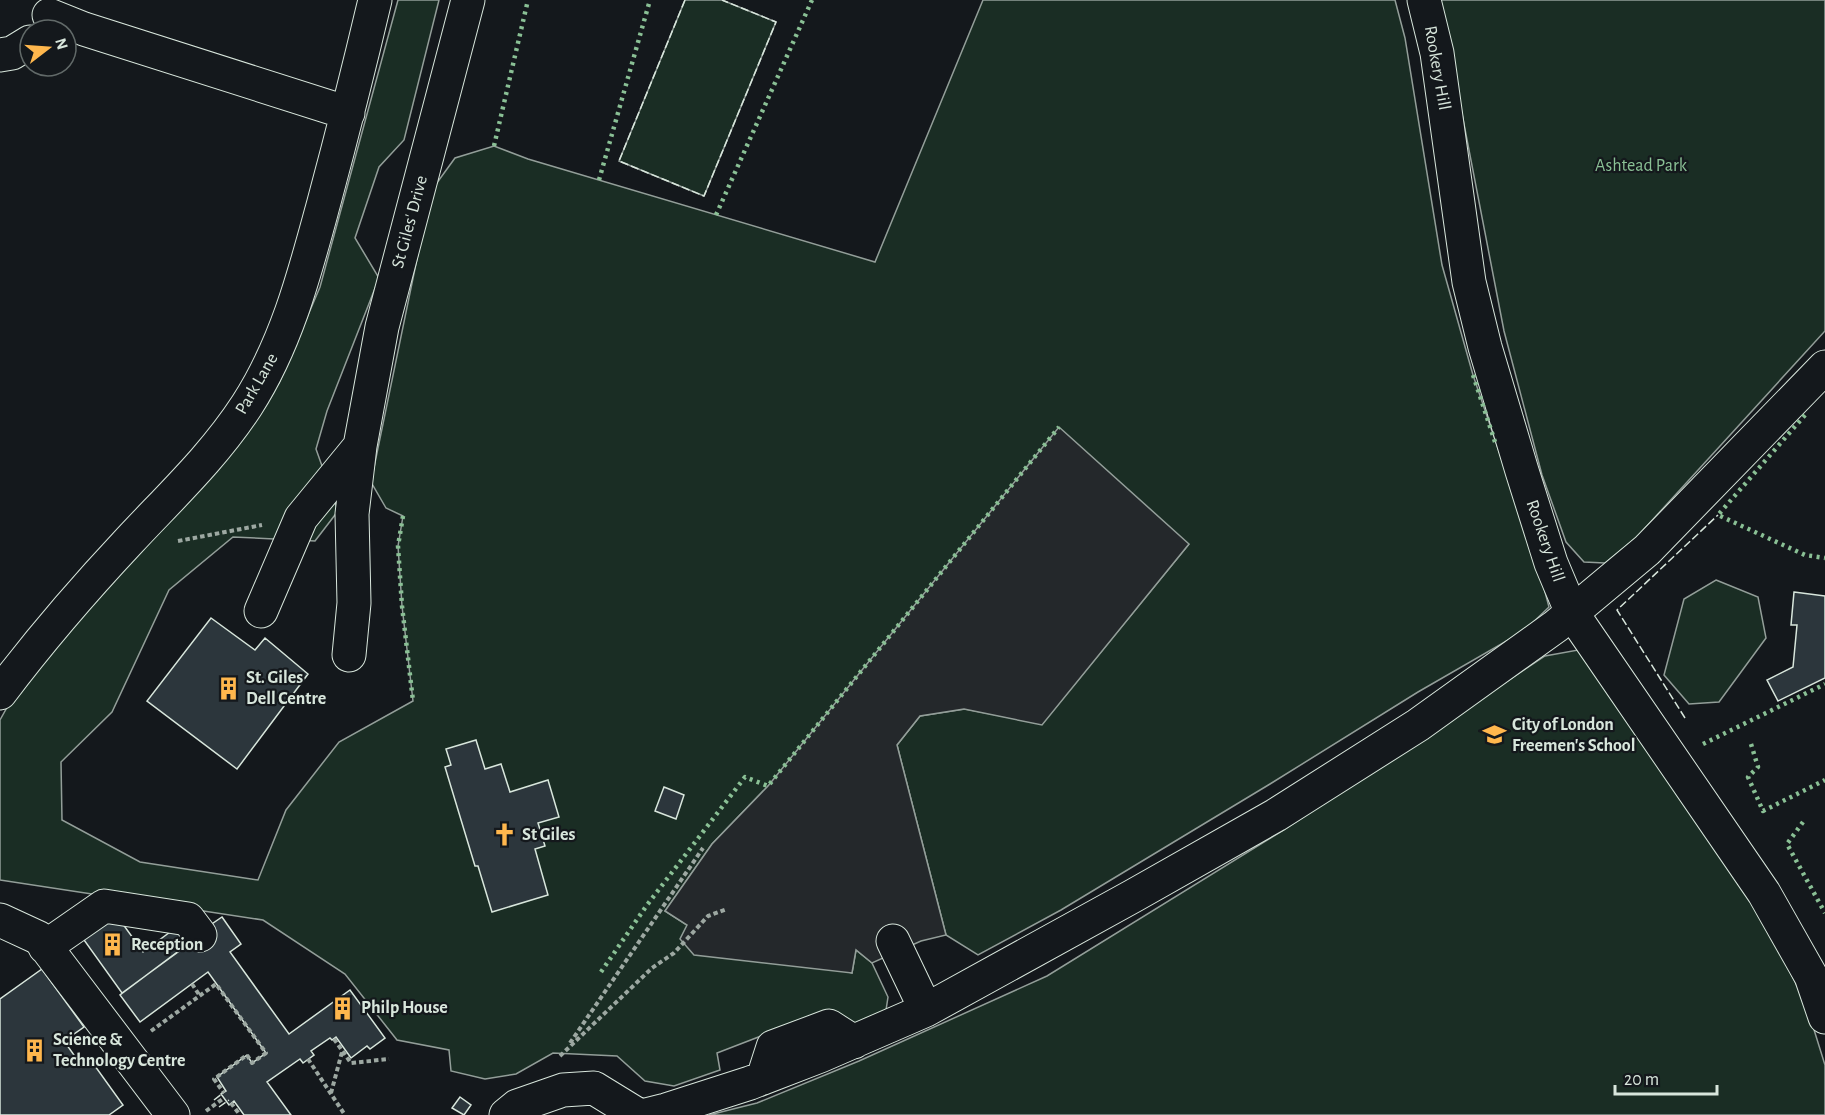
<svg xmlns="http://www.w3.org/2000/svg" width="1825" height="1115" font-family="'Alegreya Sans',sans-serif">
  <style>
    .green { fill: #1a2d24; stroke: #939e99; stroke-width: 1.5 }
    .parking { fill: #24282b; stroke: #939e99; stroke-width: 1.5 }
    .building { fill: #2c363c; stroke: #d8e6dc; stroke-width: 1.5 }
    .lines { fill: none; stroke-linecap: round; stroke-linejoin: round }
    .minor-casing { stroke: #d8e6dc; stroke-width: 35 }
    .path { stroke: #9da8a2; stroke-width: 4; stroke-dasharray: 4.5 3; stroke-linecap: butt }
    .minor { stroke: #14181c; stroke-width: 33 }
    .hedge { stroke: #8ac095; stroke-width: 4.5; stroke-dasharray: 3 4.5; stroke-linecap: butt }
    .fence { stroke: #d8e6dc; stroke-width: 1.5; stroke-dasharray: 8 3; stroke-linecap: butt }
    .labels { text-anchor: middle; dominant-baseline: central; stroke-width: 4.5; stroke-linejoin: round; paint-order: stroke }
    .street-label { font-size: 18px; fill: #d8e6dc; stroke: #14181c }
    .park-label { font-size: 18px; fill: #8ac095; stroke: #14181c }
    .poi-label { font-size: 18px; font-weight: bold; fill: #d8e6dc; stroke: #14181c; text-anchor: start }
  </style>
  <rect width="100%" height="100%" fill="#14181c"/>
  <!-- green -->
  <path class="green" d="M398,0H439L404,140L379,167L355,238L379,278L327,411L316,449L338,511L315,541L233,537L169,590L112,712L61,762L62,820L140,862L258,880L286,810L339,742L413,701L402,606L398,546L403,516L386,508L371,482L431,191L455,158L494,146L528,159L875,262L983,0H1395L1405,38L1442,265L1473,375L1539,569L1549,607L1524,631L1418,692L1270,784L1061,910L978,955L946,935L897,745L920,716L965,709L1042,724L1189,544L768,786L712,844L665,911L687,925L852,973L856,950L872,963L888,997L886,1010L852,1025L826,1011L717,1053L720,1070L674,1086L645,1081L617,1056L553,1053L516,1074L485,1079L451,1071L449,1050L397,1040L345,974L263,920L0,880V720L14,695L215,463L279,383L320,287Z
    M685,0H722L776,22L704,196L619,161Z
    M1440,0H1825V331L1636,538L1605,563L1584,562L1566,542L1542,475L1504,331Z
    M1716,580L1758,597L1766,638L1719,702L1689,704L1664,675L1684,599Z
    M1578,650L1684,799L1759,910L1806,1004L1825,1065V1115H709L757,1103L859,1061L1047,976L1285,829L1545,656Z"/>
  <!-- parking -->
  <path class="parking" d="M1059,427L1189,544L1042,725L964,709L920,716L897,745L946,935L921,941L872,963L856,950L852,973L694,955L680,939L687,925L665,911L712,844L768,786Z"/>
  <!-- building -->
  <path class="building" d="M1794,592L1825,596V678L1778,701L1767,680L1793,667L1797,625H1791Z
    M211,618L255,650L265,638L308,674L237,769L147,701Z
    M476,740L485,769L501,764L510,792L548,780L559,817L538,823L545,846L535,849L548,895L492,912L478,866H475L445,767L451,765L446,749Z
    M664,787L684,795L676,819L655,811Z
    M112,909L143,952L185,921L197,938L122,993L79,933Z
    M222,917L241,944L230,952L289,1034L350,990L385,1038L370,1049L367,1046L351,1058L336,1037L332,1040L330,1038L311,1051L314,1055L303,1063L300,1059L267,1082L291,1115H244L234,1101L229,1105L221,1094L226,1091L217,1077L247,1055L252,1063L266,1053L208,972L140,1022L120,995L200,935L203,930Z
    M42,969L84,1027L64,1041L81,1065L90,1059L123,1105L109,1115H0V999Z
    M460,1097L471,1105L464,1115L452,1108Z"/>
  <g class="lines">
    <defs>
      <path id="minor" d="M1424,0L1437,53L1469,282L1485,347L1522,471L1551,563L1572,613L1764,893L1811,976L1825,1017
        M49,15L84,29L348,113
        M0,55L12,53L30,42
        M261,611L301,518L360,446
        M349,655L354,603L352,514L360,446L382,327L468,0
        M0,693C40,640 83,590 129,541C170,497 214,456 247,405C287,343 305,272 324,202C342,135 359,68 375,0
        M0,920L39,938L173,1115
        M893,941L926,1010
        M45,947L104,906L188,919L200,935
        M763,1078L773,1047L829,1026L854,1042
        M506,1115L517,1106L563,1090L594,1088L638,1115
        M646,1115L666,1110L750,1083L820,1056L926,1010L1133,896L1276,815L1418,725L1556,626L1647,550L1825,367"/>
    </defs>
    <!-- minor casing -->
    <use href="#minor" class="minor-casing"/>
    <!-- path -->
    <path class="path" d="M178,541L262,525
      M192,984L200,996
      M151,1031L216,984L266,1053L252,1063L247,1055L214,1079L224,1093
      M334,1039L351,1063L389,1059
      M570,1043L703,848
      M560,1056L652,968L674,953L708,916L727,909
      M308,1059L345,1115
      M331,1093L342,1052
      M231,1103L240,1115
      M206,1111L224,1098"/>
    <!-- minor -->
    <use href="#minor" class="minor"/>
    <!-- hedge -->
    <path class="hedge" d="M494,146L528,0
      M599,180L650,0
      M716,215L812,0
      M1473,375L1496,445
      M1805,415L1718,515L1805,555L1825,558
      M403,516L398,546L402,606L413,701
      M1703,744L1825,684
      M1751,744L1758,767L1748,777L1763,811L1825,780
      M1803,822L1787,844L1825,913
      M601,972L647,905L745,777L768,786L1059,427"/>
    <!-- fence -->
    <path class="fence" d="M685,0L619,161L704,196L776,22L722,0
      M1685,718L1617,610L1718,515
      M214,1100L223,1093
      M219,1107L229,1100"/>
  </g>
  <!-- icons -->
  <defs>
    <symbol id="building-bare" viewBox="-9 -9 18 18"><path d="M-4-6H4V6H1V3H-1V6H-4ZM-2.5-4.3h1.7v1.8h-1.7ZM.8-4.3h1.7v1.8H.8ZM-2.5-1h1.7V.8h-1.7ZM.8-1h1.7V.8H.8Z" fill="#ffb74d" stroke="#14181c" stroke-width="2.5" paint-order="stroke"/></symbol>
    <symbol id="school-bare" viewBox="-9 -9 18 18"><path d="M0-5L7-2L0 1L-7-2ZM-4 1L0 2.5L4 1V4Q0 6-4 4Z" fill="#ffb74d" stroke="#14181c" stroke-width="2.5" paint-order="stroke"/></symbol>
    <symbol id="church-bare" viewBox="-9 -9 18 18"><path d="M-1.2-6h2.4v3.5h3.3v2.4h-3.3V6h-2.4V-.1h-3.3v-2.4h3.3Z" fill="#ffb74d" stroke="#14181c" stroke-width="2.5" paint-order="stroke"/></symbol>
  </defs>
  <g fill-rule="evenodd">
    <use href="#building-bare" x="212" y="672" width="33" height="33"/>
    <use href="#school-bare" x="1478" y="718" width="33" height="33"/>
    <use href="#church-bare" x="488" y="818" width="33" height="33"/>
    <use href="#building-bare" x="96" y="928" width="33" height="33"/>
    <use href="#building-bare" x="326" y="992" width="33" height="33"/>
    <use href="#building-bare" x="18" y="1034" width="33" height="33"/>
  </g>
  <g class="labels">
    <!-- street labels -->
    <g class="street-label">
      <text transform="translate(1437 68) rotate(80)">Rookery Hill</text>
      <text transform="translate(410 222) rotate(-75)">St Giles' Drive</text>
      <text transform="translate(257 384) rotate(-60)">Park Lane</text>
      <text transform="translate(1545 541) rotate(71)">Rookery Hill</text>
    </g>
    <!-- park labels -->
    <g class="park-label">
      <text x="1641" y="166">Ashtead Park</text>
    </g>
    <!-- poi labels -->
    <g class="poi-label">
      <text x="246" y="678">St. Giles<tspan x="246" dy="21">Dell Centre</tspan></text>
      <text x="1512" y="725">City of London<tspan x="1512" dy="21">Freemen's School</tspan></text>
      <text x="522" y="835">St Giles</text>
      <text x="131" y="945">Reception</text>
      <text x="361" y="1008">Philp House</text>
      <text x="53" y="1040">Science &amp;<tspan x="53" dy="21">Technology Centre</tspan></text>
    </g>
  </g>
  <!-- north arrow -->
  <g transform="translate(48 48) rotate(73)"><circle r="28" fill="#14181c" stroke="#626a69" stroke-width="1.5"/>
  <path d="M0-4.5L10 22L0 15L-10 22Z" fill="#ffb74d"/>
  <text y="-9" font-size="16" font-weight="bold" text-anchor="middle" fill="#d8e6dc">N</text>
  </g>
  <!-- scale -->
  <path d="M1615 1085v9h102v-9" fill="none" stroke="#d8e6dc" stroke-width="3"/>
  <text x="1624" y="1085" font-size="18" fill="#d8e6dc" stroke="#14181c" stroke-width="4.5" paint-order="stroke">20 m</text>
</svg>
